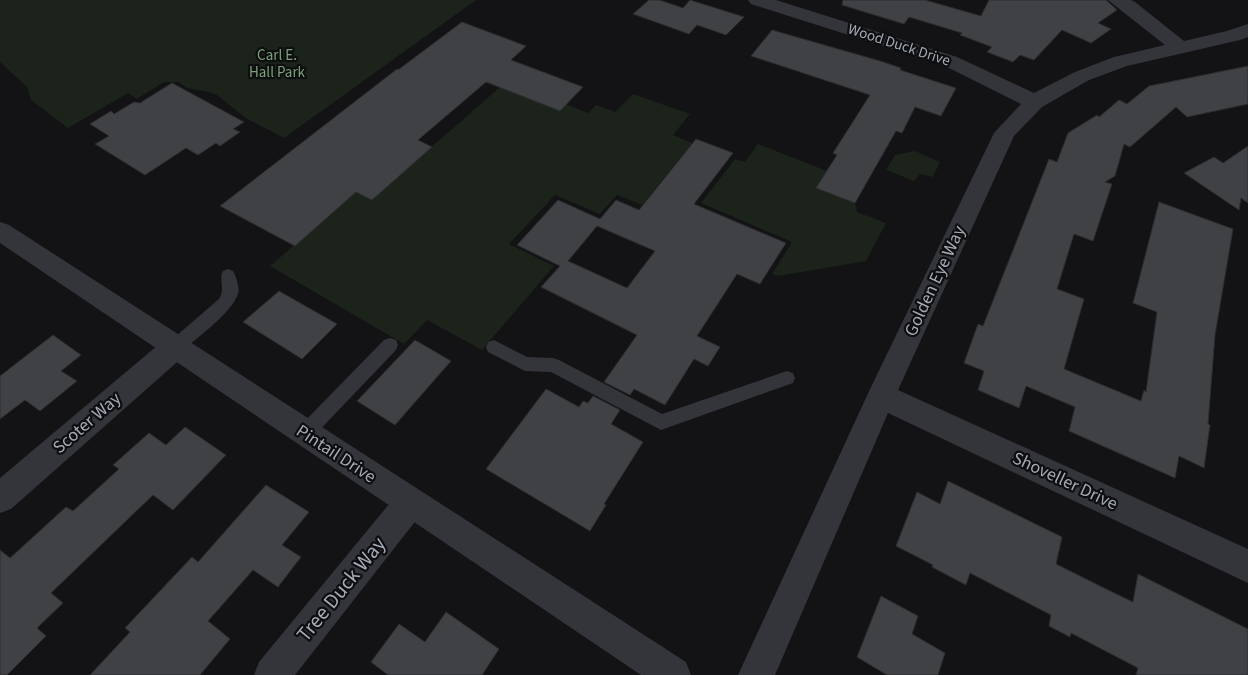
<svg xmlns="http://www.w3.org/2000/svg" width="1248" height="675" font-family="'Source Sans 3',sans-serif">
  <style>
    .green { fill: #1b231b }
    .building { fill: #3f4145; stroke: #2d2d31; fill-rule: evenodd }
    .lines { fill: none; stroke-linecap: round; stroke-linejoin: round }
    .service { fill: #34353a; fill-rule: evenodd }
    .minor { fill: #34353a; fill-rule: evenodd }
    .tertiary { fill: #34353a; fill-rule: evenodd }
    .labels { text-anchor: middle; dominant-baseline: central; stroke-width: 4.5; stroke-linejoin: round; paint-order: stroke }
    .far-street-label { font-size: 15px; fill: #a3abb6; stroke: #0e0e10 }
    .far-park-label { font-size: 15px; fill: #7ba379; stroke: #0e0e10 }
    .street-label { font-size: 18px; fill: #a3abb6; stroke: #0e0e10 }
    .near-street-label { font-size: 21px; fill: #a3abb6; stroke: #0e0e10 }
  </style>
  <rect width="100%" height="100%" fill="#131315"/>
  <!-- green -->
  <path class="green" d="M0,0H476L284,138L247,119L217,95L209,92L187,88L178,82H164L137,99L128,93L68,128L31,100L27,87L0,62Z
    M500,87L566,104L588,113L596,105L615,112L633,94L690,114L673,135L692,143L642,205L617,195L600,214L555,195L509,244L554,266L482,350L427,320L404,344L270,266L356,192L372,199Z
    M758,144L827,171L815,190L817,188L855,203L857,212L886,223L866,261L778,276L772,274L792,242L701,203L735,159L745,162Z
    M915,151L940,162L933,177L920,174L914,181L886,170L895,155Z"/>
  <!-- building -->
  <path class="building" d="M649,0H659L683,8L690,0L744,17L726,35L697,25L689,34L633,14Z
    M843,0H925L981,16L989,0H1106L1117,10L1098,23L1111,29L1091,43L1062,30L1034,60L1020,55L1013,62L987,52L992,47L960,35L962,33L909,17L904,24L842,5Z
    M462,22L526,46L511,60L583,87L560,111L486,82L418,140L432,147L372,200L356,192L295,246L220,206L397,69L398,70Z
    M772,30L880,61L901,68L900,70L956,88L941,116L915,107L902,133L896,131L855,203L816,188L837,155L833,153L870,95L751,56Z
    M1248,66V104L1187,117L1176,107L1130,147L1124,144L1115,176L1105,182L1112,184L1093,241L1074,234L1057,289L1084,299L1064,369L1141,401L1144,390L1146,392L1157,312L1133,303L1159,202L1233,229L1215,335L1208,424L1210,425L1204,468L1179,456L1175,478L1069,431L1075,407L1026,386L1019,408L978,390L984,371L964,363L978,324L983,326L1049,159L1057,162L1068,133L1097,115L1099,117L1119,100L1127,104L1149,86Z
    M172,83L244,122L233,129L240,132L220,146L216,143L198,155L186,148L145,175L95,144L109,136L90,124L111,111L114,114L134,102L140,103Z
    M696,139L733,153L694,204L786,243L760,284L737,274L697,336L720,347L708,366L694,359L665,405L634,389L630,395L604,382L637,335L541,287L560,266L517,245L558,200L600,219L616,200L639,210ZM597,226L655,251L627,288L568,261Z
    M1248,146V203L1241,198L1239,210L1184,173L1214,157L1223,163Z
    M279,291L337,324L302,359L243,322Z
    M53,335L81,355L61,371L77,381L40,411L25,400L0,419V376Z
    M415,340L451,361L395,425L357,401Z
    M546,389L579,407L583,401L588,403L593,396L620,410L611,424L643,442L604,504L606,505L590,531L486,469Z
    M185,427L226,455L173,510L153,495L51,593L63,603L37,628L46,636L7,675H0V550L10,558L66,507L73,511L119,469L113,465L149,433L166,445Z
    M948,481L1062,537L1056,564L1106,589L1133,602L1138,574L1248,629V675H1136L1138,668L1071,633L1070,637L1049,626L1051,615L970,573L966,585L932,567L933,565L896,546L917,492L940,504Z
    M266,485L309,512L282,545L301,557L278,587L253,570L208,621L230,639L200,675H90L130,632L125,628L192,557L198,562Z
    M881,596L918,616L912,634L945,653L938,675H887L857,657Z
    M446,612L499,649L482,675H388L371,662L399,624L425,642Z"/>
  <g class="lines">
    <!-- service -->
    <path class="service" d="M228,269L233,271C236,276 240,288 238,294C231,314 196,338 180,353L174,355L168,353L166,348L168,343L219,299C226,288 218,280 223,271Z
      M390,338L396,340L398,345L396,350L311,439L305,441L299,439L296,433L299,427L384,340Z
      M494,340L527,357L553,358L559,360L662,414L787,371L793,373L795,378L793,383L661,430L551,372L525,371L488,352L486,347L488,342Z"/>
    <!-- minor -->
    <path class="minor" d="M748,0H776L957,57L1034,93L1075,72L1114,57L1165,45L1108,0H1131L1135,2L1184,41L1227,31L1248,24V37L1240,40L1127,66L1089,80L1042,107L1014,136L898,390L1248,549V583L888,413L775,675H738L871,387L994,133L1021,104L943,65L751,4Z
      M174,336L184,340L188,348L184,356L11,509L0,513V478L164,340Z
      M410,488L421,492L426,503L421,514L295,675H254L259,662L399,492Z"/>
    <!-- tertiary -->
    <path class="tertiary" d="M0,222L9,225L686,662L691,675H641L0,243Z"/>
  </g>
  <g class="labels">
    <!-- far-street labels -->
    <g class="far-street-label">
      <text transform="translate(899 45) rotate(18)">Wood Duck Drive</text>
    </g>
    <!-- far-park labels -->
    <g class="far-park-label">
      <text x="277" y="55">Carl E.<tspan x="277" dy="17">Hall Park</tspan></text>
    </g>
    <!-- street labels -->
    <g class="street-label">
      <text transform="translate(935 281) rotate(-65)">Golden Eye Way</text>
      <text transform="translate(87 423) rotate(-41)">Scoter Way</text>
      <text transform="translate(336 454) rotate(33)">Pintail Drive</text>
      <text transform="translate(1065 481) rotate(25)">Shoveller Drive</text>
    </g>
    <!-- near-street labels -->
    <g class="near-street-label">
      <text transform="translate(341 589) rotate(-51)">Tree Duck Way</text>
    </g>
  </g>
</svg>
